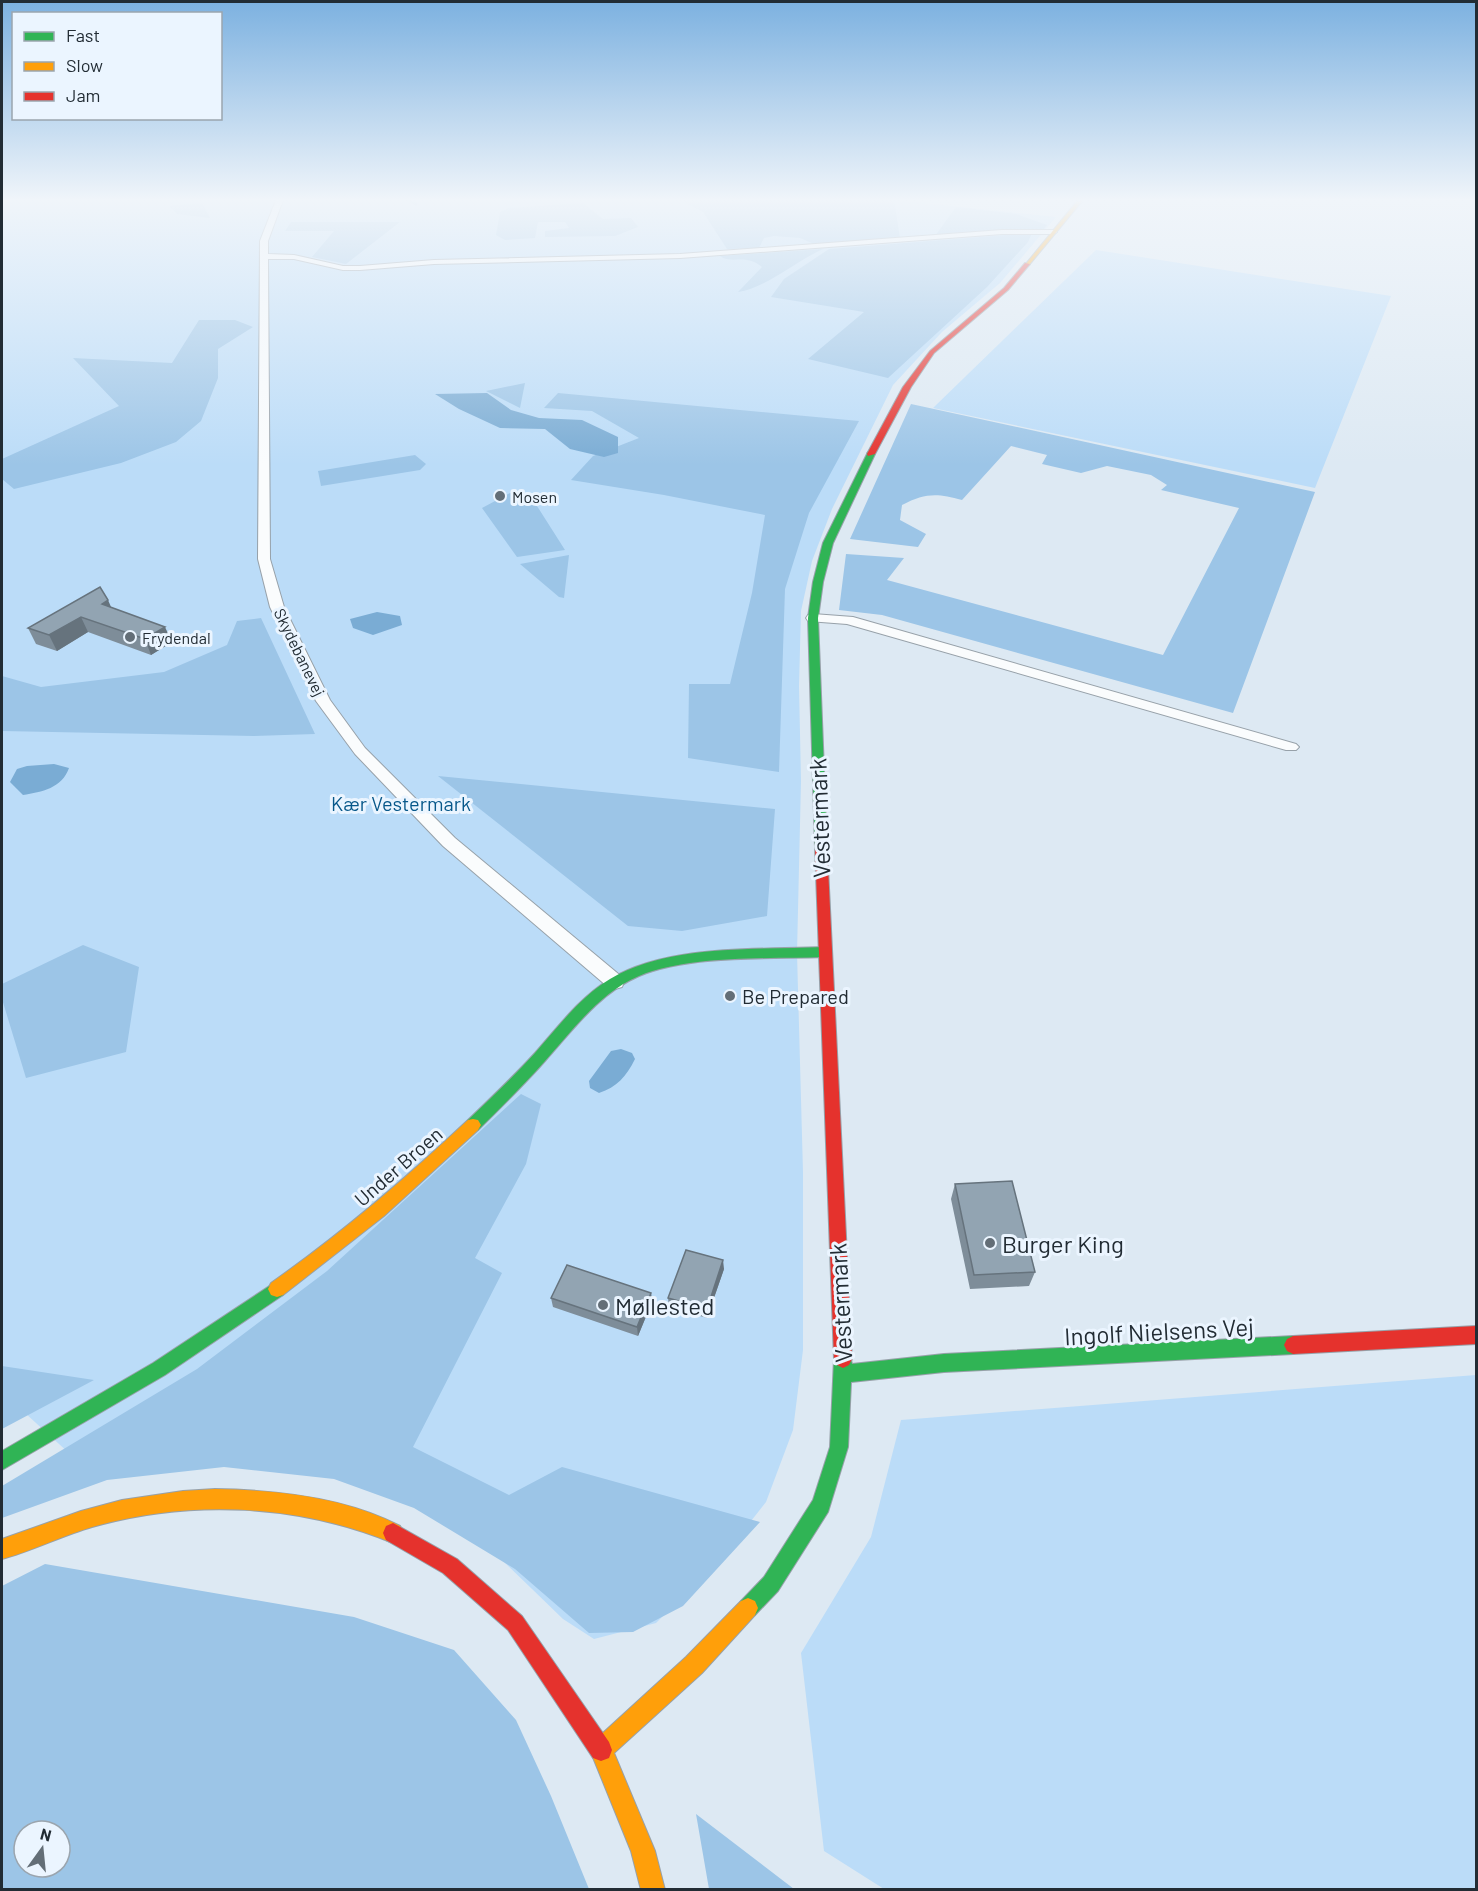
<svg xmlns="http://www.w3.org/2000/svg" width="1478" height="1891" font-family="Barlow,sans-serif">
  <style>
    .green { fill: #bbdcf8 }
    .forest { fill: #9cc5e7; fill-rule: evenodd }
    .water { fill: #7aacd4 }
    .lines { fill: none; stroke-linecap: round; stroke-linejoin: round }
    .stream { stroke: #7aacd4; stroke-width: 3 }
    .street-casing { stroke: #97a1a9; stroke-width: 2 }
    .fast-casing { stroke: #97a1a9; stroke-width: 2 }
    .slow-casing { stroke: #97a1a9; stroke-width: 2 }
    .jam-casing { stroke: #97a1a9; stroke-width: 2 }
    .street { fill: #fafcfd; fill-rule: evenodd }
    .fast { fill: #30b455; fill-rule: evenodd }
    .slow { fill: #ff9f0a; fill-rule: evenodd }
    .jam { fill: #e5322d; fill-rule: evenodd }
    .wall { fill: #7e8d99 }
    .shaded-wall { fill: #66737d }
    .building { fill: #92a4b2; stroke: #66737d; stroke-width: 1.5 }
    .poi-dot { fill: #636e77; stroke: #ebf5ff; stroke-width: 2 }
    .labels { text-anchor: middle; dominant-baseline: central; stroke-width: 6; stroke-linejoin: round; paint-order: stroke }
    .far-poi-label { font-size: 16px; fill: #222c34; stroke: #ebf5ff; text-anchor: start }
    .far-street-label { font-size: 16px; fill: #222c34; stroke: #ebf5ff }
    .park-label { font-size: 20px; fill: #08588a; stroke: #ebf5ff }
    .poi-label { font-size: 20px; fill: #222c34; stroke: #ebf5ff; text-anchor: start }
    .street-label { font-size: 20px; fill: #222c34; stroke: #ebf5ff }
    .near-street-label { font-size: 24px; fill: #222c34; stroke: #ebf5ff }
    .near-poi-label { font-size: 24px; fill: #222c34; stroke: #ebf5ff; text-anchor: start }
  </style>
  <rect width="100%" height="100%" fill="#dde9f3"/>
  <!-- green -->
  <path class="green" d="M2,200H895L1056,217L1000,283L942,332L893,385L832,509L812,561L801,611L799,686L801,781L797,953L803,1172V1350L793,1430L766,1502L726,1553L656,1623L594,1639L563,1619L468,1527L390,1485L203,1460L93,1475L2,1392Z
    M1096,250L1391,296L1315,488L933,408Z
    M1476,1375V1889H884L824,1851L801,1653L871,1537L901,1420Z"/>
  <!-- forest -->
  <path class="forest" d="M680,200H894L900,238L814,244L800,238L774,236L764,238L759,248L727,249L703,212Z
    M202,203L210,218L177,214L169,206Z
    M583,203L603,219L631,218L638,227L615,236L545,237V231L569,228L565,222H538L535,238L505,240L496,235L500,212L509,208Z
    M956,207L1016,214L1047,225L1044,229L935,236Z
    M291,222H400L346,264L312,257L334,231H285Z
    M1032,233L1028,242L987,287L888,378L808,359L864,312L771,297L784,279L829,249Z
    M823,249C796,261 766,288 738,292L762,267C745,253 732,265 720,256Z
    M199,320H235L253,327L218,349V378L201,421L176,442L121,463L14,489L2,479V459L119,406L73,358L172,363Z
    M525,383L520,408L486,391Z
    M558,393L859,421L809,513L785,589L779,772L688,758L689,684H730L752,593L765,515L664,495L571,480L593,456L639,438L592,411L544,408Z
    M911,404L1315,492L1233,713L882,615L839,610L846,554L904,558L887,580L1163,655L1239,508L1161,490L1167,485L1151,475L1107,466L1081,473L1042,464L1047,455L1011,446L962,500C937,493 925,493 902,505L900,520L926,534L918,547L850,539Z
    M415,455L426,464L420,470L321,486L318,471Z
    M510,493L530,495L565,550L517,557L482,508Z
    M569,555L564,598L559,597L520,564Z
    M261,618L315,734L254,736L2,731V676L41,687L164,672L227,645L237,621Z
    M438,776L775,809L767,916L682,931L628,926Z
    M83,945L139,967L126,1052L26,1078L2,999V984Z
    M521,1094L541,1104L526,1164L475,1258L502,1273L413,1447L509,1495L562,1467L760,1522L683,1606L633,1632L589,1633L515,1569L414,1508L334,1479L224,1467L107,1480L2,1518V1486L197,1369L327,1271Z
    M2,1366L94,1380L2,1429Z
    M45,1564L354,1617L454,1650L516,1720L551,1796L589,1889H2V1586ZM24,1831H60V1867H24Z
    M696,1814L794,1889H709Z"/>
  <!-- water -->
  <path class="water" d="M487,393L511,410L539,418L582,420L618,437V453L604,457L570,449L545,429L500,428L459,409L435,394Z
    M377,612L400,616L402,625L373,635L353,628L350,619Z
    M54,764L69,768C62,788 42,792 23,795L10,782L17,769L27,766Z
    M621,1049L632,1053L635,1059C626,1077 617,1087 599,1093L590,1088L589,1081L611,1051Z"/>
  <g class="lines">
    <!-- stream -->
    <path class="stream" d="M408,200L416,204"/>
    <defs>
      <path id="street" d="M276,200H283L268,241V254L294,255L343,266H360L434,260L680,254L1002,230H1053L1057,232L1053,234H1002L680,258L434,264L360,270H343L294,259H268L270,559L284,607L330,700L365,748L455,838L622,977L624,982L622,987L615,989L608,987L443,846L355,754L316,701L270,607L258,559L260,241Z
        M813,614L853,617L1296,744L1299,747L1296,750H1286L847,624L808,621L806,618L808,615Z"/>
      <path id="fast" d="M868,452L875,454L833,543L823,582L818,618L827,847L821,851L815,847L808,618L813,582L823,543Z
        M824,947L831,952L824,957C768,959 690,955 639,976C599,993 573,1030 545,1061C524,1085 501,1107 478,1130L473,1131L468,1130L465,1125L468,1120C491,1098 514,1076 535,1053C558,1027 580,997 610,979C669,944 757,950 824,947Z
        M277,1281L283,1283L286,1289L283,1295L165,1375L2,1470V1451L153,1363Z
        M1293,1336L1299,1339L1302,1345L1299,1351L1293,1354L944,1372L851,1382L848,1447L828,1512L778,1591L755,1615L748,1618L741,1615L738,1608L741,1601L764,1577L813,1500L830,1447L834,1359L837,1353L843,1350L849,1353L852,1364L944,1354Z"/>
      <path id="slow" d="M1078,200H1083L1029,265H1025Z
        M473,1119L478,1120L481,1125L478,1130L384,1216L283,1295L277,1297L271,1295L268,1289L271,1283C341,1234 405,1179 468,1120Z
        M215,1489C276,1490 345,1497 400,1526L403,1533L400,1540L393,1543C298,1504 191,1499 92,1527C61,1536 32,1551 2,1559V1539L81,1511L122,1500L183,1491Z
        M748,1598L755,1601L758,1608L755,1615L702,1673L614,1753L655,1851L665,1890H641L631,1851L590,1750L593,1742L686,1657L741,1601Z"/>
      <path id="jam" d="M1025,263L1030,264L1008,290L934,353L911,387L875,454L868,456L867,454L903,387L930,351L1004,288Z
        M821,843L827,847L852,1359L849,1365L843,1368L837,1365L834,1359L815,847Z
        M1476,1326V1344L1293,1354L1287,1351L1284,1345L1287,1339L1293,1336Z
        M393,1523L457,1559L522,1616L609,1742L612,1750L609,1758L601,1761L593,1758L508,1630L443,1573L386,1540L383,1533L386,1526Z"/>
    </defs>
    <!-- street casing -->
    <use href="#street" class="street-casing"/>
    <!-- fast casing -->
    <use href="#fast" class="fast-casing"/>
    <!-- slow casing -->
    <use href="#slow" class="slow-casing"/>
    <!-- jam casing -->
    <use href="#jam" class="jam-casing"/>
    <!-- street -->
    <use href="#street" class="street"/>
    <!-- fast -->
    <use href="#fast" class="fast"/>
    <!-- slow -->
    <use href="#slow" class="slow"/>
    <!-- jam -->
    <use href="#jam" class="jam"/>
  </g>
  <!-- wall -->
  <path class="wall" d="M112,608L172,642L151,655L88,632L57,651L36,644L28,628Z
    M955,1184L1035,1272L1029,1286L970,1289L951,1199Z
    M724,1269L707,1318L669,1307L668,1298Z
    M651,1293L652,1302L638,1336L553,1307L551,1298Z"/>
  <!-- shaded-wall -->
  <path class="shaded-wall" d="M108,600L115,616L102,604Z
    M81,617L88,632L57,651L49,635Z
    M165,627L172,642L151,655L145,639Z
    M723,1260L724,1269L707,1318V1309Z
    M651,1293L652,1302L638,1336L637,1327Z"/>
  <!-- building -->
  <path class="building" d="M100,587L108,600L102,604L165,627L145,639L81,617L49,635L28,628Z
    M1012,1181L1035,1272L974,1275L955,1184Z
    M686,1250L723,1260L707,1309L668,1298Z
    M567,1265L651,1293L637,1327L551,1298Z"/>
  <!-- sky -->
  <linearGradient id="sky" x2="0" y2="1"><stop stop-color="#7cb1e0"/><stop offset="0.43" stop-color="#f0f5fa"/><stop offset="1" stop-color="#f0f5fa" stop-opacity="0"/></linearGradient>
  <rect width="1478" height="465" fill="url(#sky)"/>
  <!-- markers -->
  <g class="poi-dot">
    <circle cx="500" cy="496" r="6"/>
    <circle cx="130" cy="637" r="6"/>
    <circle cx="730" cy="996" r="6"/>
    <circle cx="990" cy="1243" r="6"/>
    <circle cx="603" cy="1305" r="6"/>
  </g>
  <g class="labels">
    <!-- far-poi labels -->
    <g class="far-poi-label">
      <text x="512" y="496">Mosen</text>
      <text x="142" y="637">Frydendal</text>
    </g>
    <!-- far-street labels -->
    <g class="far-street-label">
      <text transform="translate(300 652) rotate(64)">Skydebanevej</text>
    </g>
    <!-- park labels -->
    <g class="park-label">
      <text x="401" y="803">Kær Vestermark</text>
    </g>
    <!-- poi labels -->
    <g class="poi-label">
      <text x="742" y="996">Be Prepared</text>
    </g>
    <!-- street labels -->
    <g class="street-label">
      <text transform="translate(398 1166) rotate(-41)">Under Broen</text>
    </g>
    <!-- near-street labels -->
    <g class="near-street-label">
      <text transform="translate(819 818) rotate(-92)">Vestermark</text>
      <text transform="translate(840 1303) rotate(-93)">Vestermark</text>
      <text transform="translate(1159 1331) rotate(-3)">Ingolf Nielsens Vej</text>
    </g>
    <!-- near-poi labels -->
    <g class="near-poi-label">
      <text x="1002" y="1243">Burger King</text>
      <text x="615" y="1305">Møllested</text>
    </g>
  </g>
  <!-- border -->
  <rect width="1478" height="1891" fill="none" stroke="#222c34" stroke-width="6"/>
  <!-- legend -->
  <rect x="12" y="12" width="210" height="108" fill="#ebf5ff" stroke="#9ba5ae" stroke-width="1.5"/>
  <rect x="24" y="32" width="30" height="9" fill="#30b455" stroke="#9ba5ae" stroke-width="1.5"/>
  <text x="66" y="42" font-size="18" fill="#222c34">Fast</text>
  <rect x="24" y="62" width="30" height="9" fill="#ff9f0a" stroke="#9ba5ae" stroke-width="1.5"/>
  <text x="66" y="72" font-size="18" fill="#222c34">Slow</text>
  <rect x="24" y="92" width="30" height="9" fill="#e5322d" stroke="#9ba5ae" stroke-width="1.5"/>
  <text x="66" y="102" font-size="18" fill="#222c34">Jam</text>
  <!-- north arrow -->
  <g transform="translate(42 1849) rotate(15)"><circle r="28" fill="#ebf5ff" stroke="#9ba5ae" stroke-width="1.5"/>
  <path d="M0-4.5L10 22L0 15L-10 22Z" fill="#636e77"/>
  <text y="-9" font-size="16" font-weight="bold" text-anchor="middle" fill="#222c34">N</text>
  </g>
</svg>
